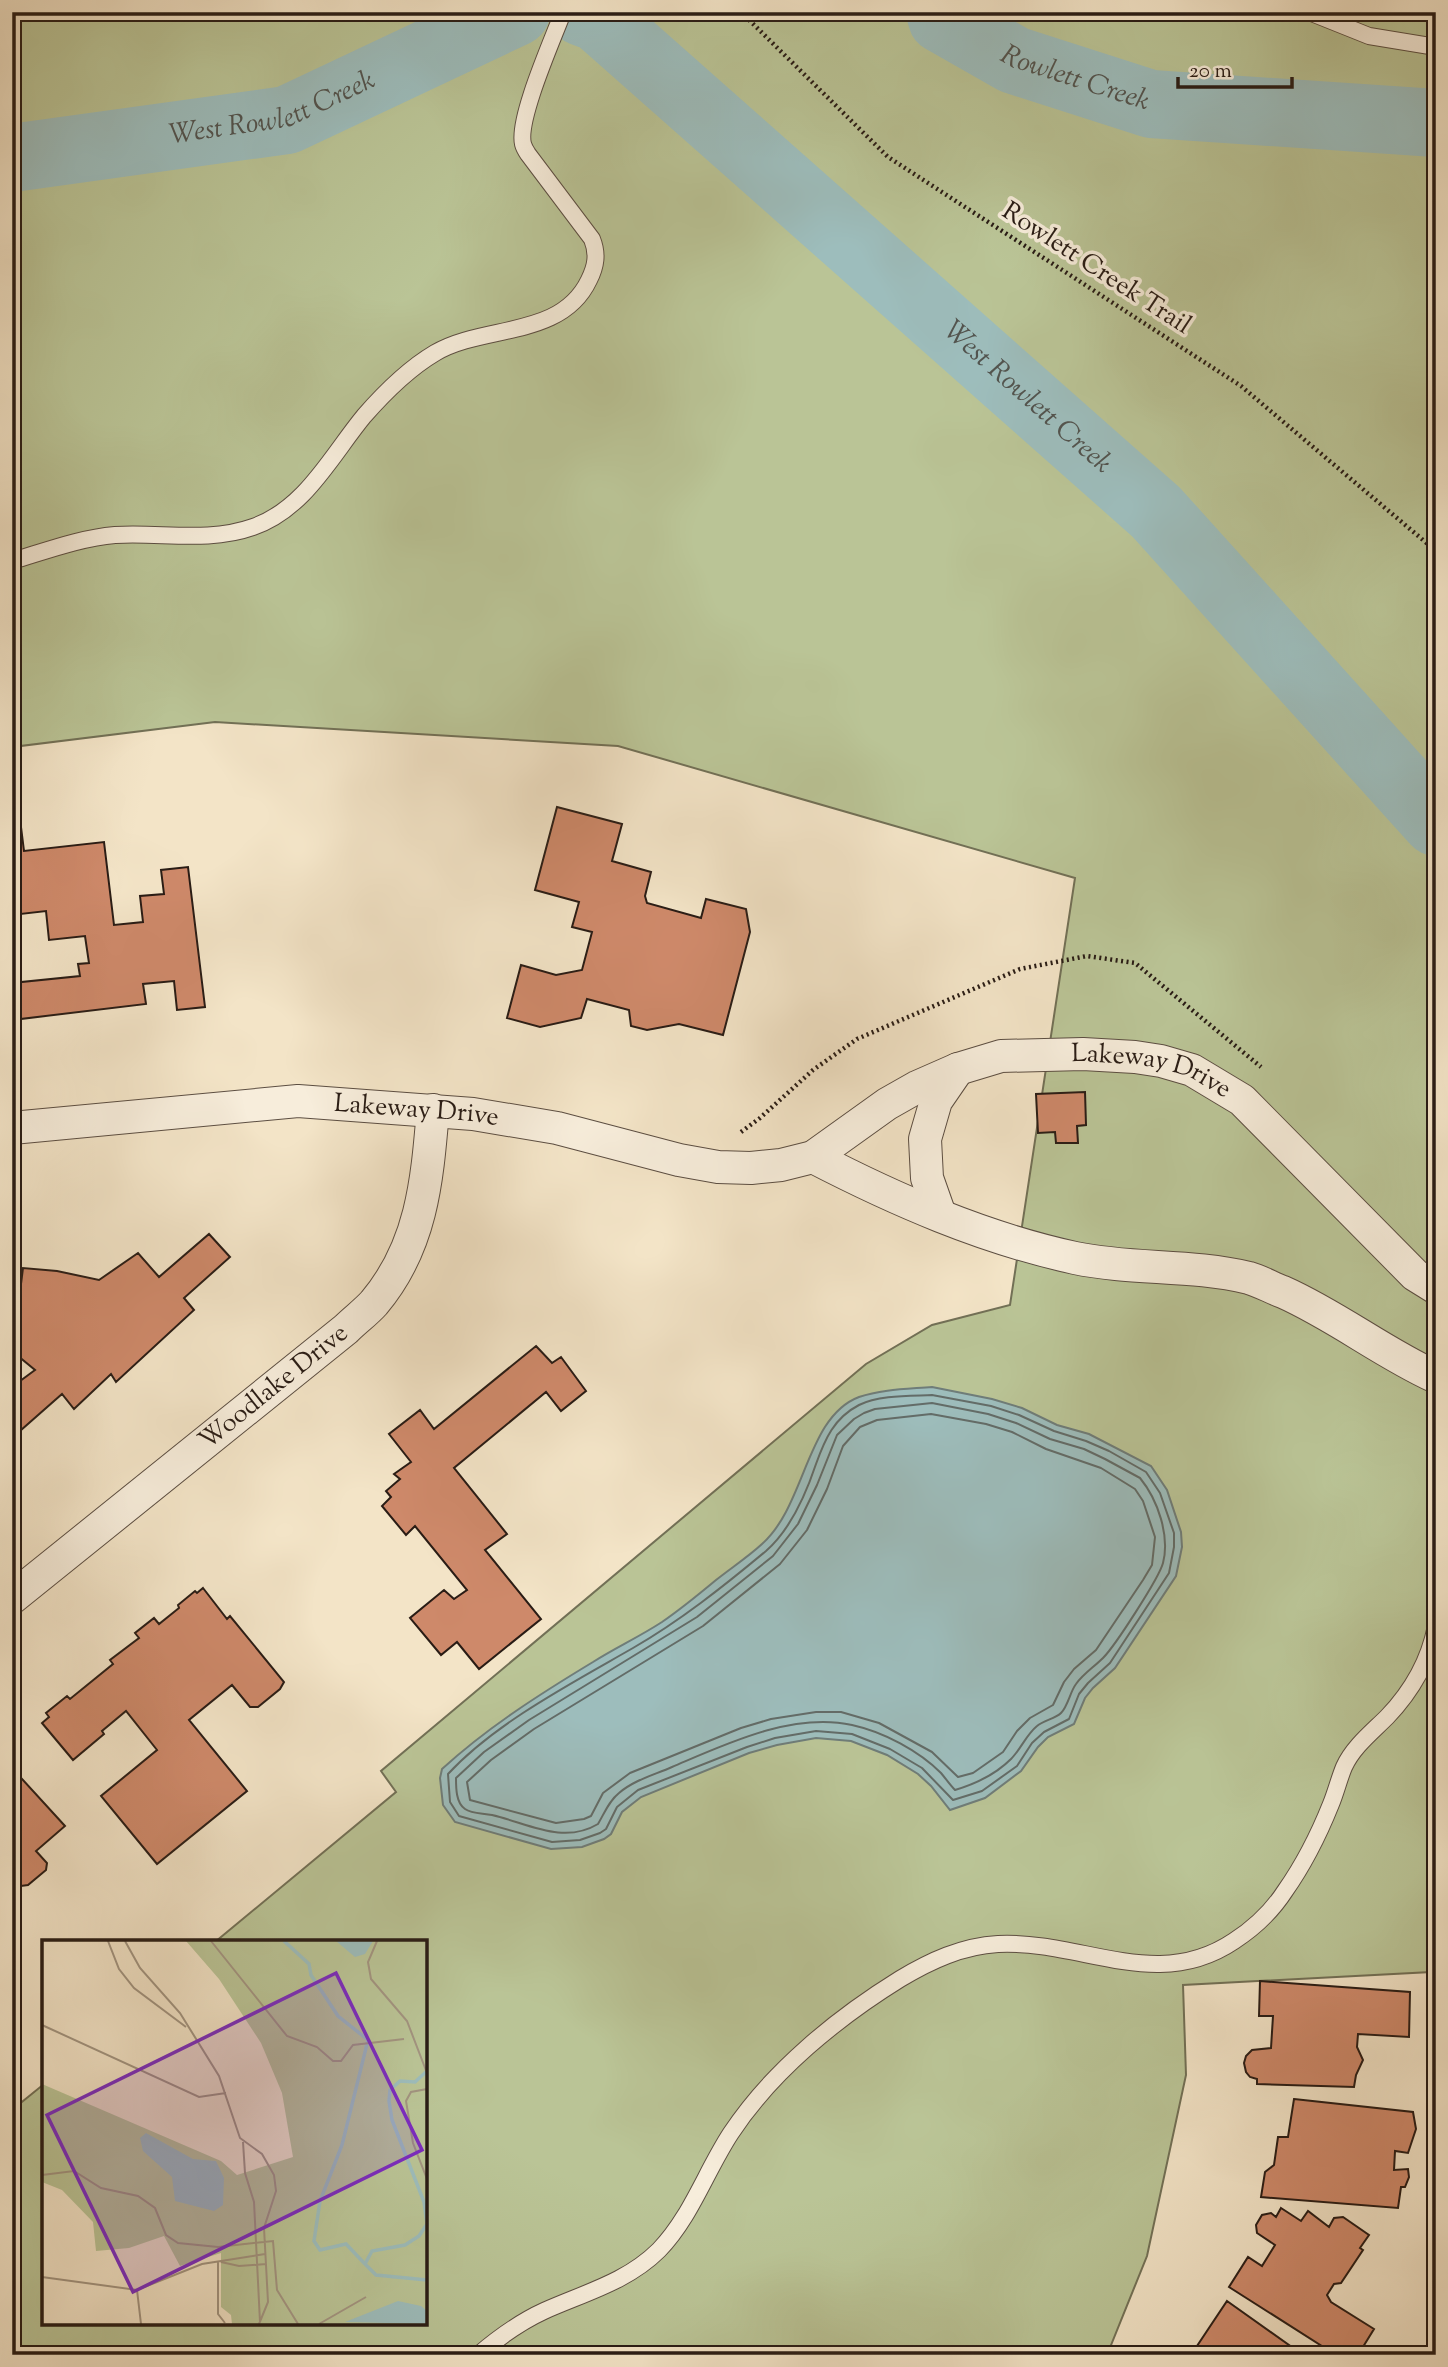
<svg xmlns="http://www.w3.org/2000/svg" width="1448" height="2367" font-family="'Sorts Mill Goudy',serif">
  <style>
    .green { fill: #bac496; stroke: #727056; stroke-width: 2 }
    .water { fill: #9dbdbc; stroke: #6f7d79; stroke-width: 2 }
    .lines { fill: none; stroke-linecap: round; stroke-linejoin: round }
    .shore { stroke: #636c68; stroke-width: 2 }
    .river { stroke: #9dbdbc; stroke-width: 68 }
    .building { fill: #ce896a; stroke: #291c15; stroke-width: 2 }
    .service-casing { stroke: #5c4e42; stroke-width: 18 }
    .minor-casing { stroke: #5c4e42; stroke-width: 34 }
    .path { stroke: #291c15; stroke-width: 4.5; stroke-dasharray: 2 3.5; stroke-linecap: butt }
    .service { stroke: #f7eddb; stroke-width: 16 }
    .minor { stroke: #f7eddb; stroke-width: 32 }
    .labels { text-anchor: middle; dominant-baseline: central; stroke-width: 7; stroke-linejoin: round; paint-order: stroke }
    .street-label { font-size: 26px; fill: #291c15; stroke: #f7eddb }
    .water-label { font-size: 28px; font-style: italic; fill: #52544f; stroke: #f7eddb }
    .inset-river { fill: none; stroke: #9dbdbc; stroke-width: 3.5 }
    .inset-road { fill: none; stroke: #a29480; stroke-width: 2 }
    .view { fill: #7b2cbf; fill-opacity: 0.15; stroke: #7b2cbf; stroke-width: 3.5 }
    .inset-edge { fill: none; stroke: #291c15; stroke-width: 3.5 }
  </style>
  <rect width="100%" height="100%" fill="#f3e4c7"/>
  <filter id="stains"><feTurbulence type="fractalNoise" baseFrequency=".00286" numOctaves="4"/><feColorMatrix values="0 0 0 0 .2 0 0 0 0 .09 0 0 0 0 .02 0 0 0 .5 -.17"/></filter>
  <radialGradient id="worn" r=".72"><stop offset=".6" stop-color="#630" stop-opacity="0"/><stop offset="1" stop-color="#630" stop-opacity=".3"/></radialGradient>
  <!-- green -->
  <path class="green" d="M12,12H1436V1888L1431,1972L1183,1985L1186,2075L1147,2256L1107,2355H12V2110L44,2084V2323H425V1942H215L396,1792L381,1771L866,1364L932,1325L1010,1305L1075,878L618,746L215,722L12,747Z"/>
  <!-- water -->
  <path class="water" d="M932,1387L992,1399L1022,1408L1057,1425L1089,1434L1151,1466L1167,1490L1181,1532L1182,1547L1176,1576L1115,1668L1093,1688L1085,1698L1074,1724L1048,1737L1038,1747L1021,1771L985,1798L950,1810L931,1786L918,1774L887,1755L851,1741L816,1738L777,1745L749,1753L641,1797L622,1812L611,1834L604,1839L582,1847L551,1849L455,1822L443,1805L440,1778L442,1769C488,1727 540,1694 593,1662C615,1648 639,1637 662,1622C681,1609 698,1595 716,1580C731,1568 748,1557 762,1544C806,1505 806,1417 859,1397C882,1389 909,1389 932,1387Z"/>
  <g class="lines">
    <!-- shore -->
    <path class="shore" d="M932,1395L991,1406L1019,1415L1054,1431L1086,1441L1109,1451L1146,1472L1160,1493L1174,1533V1547L1169,1573L1110,1663L1088,1683L1079,1694L1069,1719L1044,1732L1032,1743L1017,1766L982,1791L953,1800L922,1768L890,1749L852,1734L816,1731L775,1738L747,1747L638,1790L617,1807L606,1829L600,1833L580,1840L552,1842L459,1816L450,1802L448,1774C495,1723 572,1683 633,1648C680,1621 724,1586 766,1551C790,1530 806,1494 816,1464C825,1439 834,1418 859,1405C879,1395 910,1396 932,1395Z
      M932,1403L988,1414L1016,1423L1050,1439L1084,1449L1105,1459L1140,1478C1158,1500 1170,1536 1163,1563C1159,1578 1115,1646 1103,1658C1094,1667 1083,1674 1076,1684C1070,1692 1068,1706 1061,1713C1055,1719 1044,1720 1037,1726C1026,1735 1021,1749 1011,1759C996,1774 975,1784 955,1790C950,1785 946,1779 941,1773C919,1751 884,1732 852,1725C792,1712 726,1744 672,1767C654,1775 634,1780 619,1793C609,1801 605,1812 598,1824C563,1845 527,1823 492,1815C483,1813 472,1814 465,1809C456,1803 456,1788 456,1778L484,1752L529,1720L697,1617L773,1556L798,1524L817,1485L837,1435L854,1419L864,1413L875,1409Z
      M931,1414L986,1424L1012,1432L1046,1449L1101,1468L1135,1489L1143,1501L1155,1537L1152,1565L1143,1580L1096,1650L1074,1669L1064,1682L1053,1705L1030,1718L1017,1731L1003,1752L973,1773L958,1777L932,1752L879,1723L841,1712H816L771,1719L741,1728L630,1773L603,1793L591,1816L584,1819L556,1823L470,1800L467,1782L491,1760L534,1729L703,1626L780,1564L807,1530L827,1489L843,1446L860,1427L877,1420Z"/>
    <!-- river -->
    <g class="river">
      <path id="s1" d="M582,12L598,18L1156,512L1436,822"/>
      <path id="s2" d="M940,12L942,19L1014,60L1151,104L1436,123"/>
      <path id="s3" d="M12,158L287,120L516,12"/>
    </g>
  </g>
  <!-- building -->
  <path class="building" d="M557,807L622,824L612,861L651,872L645,896L647,903L701,918L706,899L746,909L750,932L723,1035L679,1024L647,1030L631,1026L629,1010L587,999L581,1018L540,1027L507,1018L521,965L556,975L582,970L592,932L572,927L579,902L535,890Z
    M21,827L24,851L104,842L114,925L143,922L140,896L164,894L161,870L188,867L205,1007L177,1010L174,981L143,984L146,1004L12,1020V983L80,976L78,964L89,963L85,936L49,940L46,911L12,915V829Z
    M1085,1092L1086,1125L1077,1126L1078,1143H1056L1055,1132L1038,1133L1036,1094Z
    M209,1234L230,1257L184,1298L194,1310L116,1382L111,1374L74,1409L62,1394L12,1438V1387L35,1370L12,1351V1291L20,1292L23,1268L57,1271L99,1280L138,1253L159,1277Z
    M536,1346L552,1363L561,1357L586,1391L561,1411L546,1392L454,1468L507,1534L485,1550L541,1619L479,1669L457,1642L441,1655L410,1618L444,1590L454,1599L467,1590L415,1526L406,1535L382,1506L391,1497L386,1491L400,1479L394,1474L411,1462L389,1434L420,1410L434,1429Z
    M203,1588L227,1619L230,1616L284,1682L280,1689L258,1707H250L232,1685L189,1720L247,1791L157,1864L101,1796L157,1750L126,1711L102,1731L104,1734L73,1760L42,1723L49,1717L46,1713L67,1696L70,1699L113,1664L110,1660L139,1638L135,1633L154,1618L159,1624L179,1608L178,1605L195,1591L197,1593Z
    M12,1768L65,1826L36,1851L47,1863L46,1870L28,1885L21,1886L15,1880L12,1882Z
    M1260,1981L1410,1992L1409,2037L1358,2034L1357,2047L1363,2060L1356,2075L1354,2087L1257,2084V2079L1250,2077L1246,2072L1244,2063L1246,2056L1252,2050L1271,2048L1273,2016H1259Z
    M1294,2099L1413,2112L1416,2129L1408,2153L1395,2151L1394,2170L1408,2169L1409,2177L1405,2187H1401L1398,2208L1261,2197L1265,2172L1274,2165L1278,2137H1288Z
    M1281,2208L1301,2221L1308,2211L1329,2227L1334,2218L1343,2217L1369,2235L1360,2248L1363,2250L1341,2283L1334,2284L1327,2295L1331,2302L1374,2329L1358,2355H1336L1229,2287L1248,2257L1262,2266L1275,2245L1257,2233L1256,2225L1262,2215L1271,2213L1276,2217Z
    M1227,2301L1303,2355H1191Z"/>
  <g class="lines">
    <defs>
      <path id="service" d="M1309,12L1369,36L1436,47
        M12,561C46,551 80,538 115,535C161,532 208,543 253,527C305,509 331,456 364,416C385,392 408,369 435,353C484,324 561,339 589,280C596,266 598,254 592,239L528,154C526,151 524,148 523,144C517,119 553,39 563,12
        M478,2355C498,2338 520,2322 544,2311C584,2293 627,2282 659,2250C691,2217 706,2171 731,2133C772,2071 837,2018 900,1979C930,1961 962,1946 998,1944C1082,1940 1157,1993 1234,1941C1254,1928 1272,1911 1285,1891C1304,1864 1319,1834 1331,1804C1336,1792 1339,1779 1344,1767C1353,1747 1372,1732 1387,1717C1412,1691 1429,1661 1436,1626"/>
      <g id="minor">
        <path id="s4" d="M12,1128L298,1101L473,1114L557,1128L679,1160L718,1167L751,1168L781,1165L813,1157L887,1104L917,1087L958,1069L1001,1056L1083,1054L1135,1057L1161,1061L1192,1070L1242,1100L1415,1275L1436,1288"/>
        <path d="M813,1157C896,1200 983,1238 1075,1258C1132,1270 1192,1264 1249,1278C1260,1281 1272,1288 1283,1292C1337,1316 1383,1353 1436,1377"/>
        <path d="M940,1215L927,1178L925,1139L936,1101L958,1069"/>
        <path id="s5" d="M12,1598L346,1329C355,1320 366,1312 374,1303C422,1246 427,1181 433,1110"/>
      </g>
    </defs>
    <!-- service casing -->
    <use href="#service" class="service-casing"/>
    <!-- minor casing -->
    <use href="#minor" class="minor-casing"/>
    <!-- path -->
    <path class="path" d="M741,12L888,157L1241,386L1436,551
      M12,17L29,12
      M741,1132L760,1118L813,1070L857,1039L1020,969L1087,956L1135,963L1261,1067"/>
    <!-- service -->
    <use href="#service" class="service"/>
    <!-- minor -->
    <use href="#minor" class="minor"/>
  </g>
  <g class="labels">
    <!-- street labels -->
    <g class="street-label">
      <text transform="translate(1096 269) rotate(33)">Rowlett Creek Trail</text>
      <text stroke="none"><textPath href="#s4" startOffset="1178">Lakeway Drive</textPath></text>
      <text stroke="none"><textPath href="#s4" startOffset="406">Lakeway Drive</textPath></text>
      <text stroke="none"><textPath href="#s5" startOffset="336">Woodlake Drive</textPath></text>
    </g>
    <!-- water labels -->
    <g class="water-label">
      <text stroke="none"><textPath href="#s2" startOffset="154">Rowlett Creek</textPath></text>
      <text stroke="none"><textPath href="#s3" startOffset="266">West Rowlett Creek</textPath></text>
      <text stroke="none"><textPath href="#s1" startOffset="590">West Rowlett Creek</textPath></text>
    </g>
  </g>
  <!-- overview -->
  <g transform="translate(42 1940)">
    <rect width="385" height="385" fill="#f3e4c7"/>
    <path d="M144,1H385V384H190L189,375L179,367V313L138,326L122,296L87,308L54,311L51,282L20,250L0,242V144L179,221L195,235L251,217L240,153L219,103L177,39Z" fill="#bac496"/>
    <path d="M294,1H331L323,14L313,17ZM104,193L151,219L174,221L182,238L181,265L172,271L133,261L130,237L101,211L98,198ZM356,361L379,366L385,371V384L303,382Z" fill="#9dbdbc"/>
    <path class="inset-river" d="M242,1L267,24L269,35L296,76L326,100L300,205L278,261L272,301L278,310L304,304L323,324M385,131L373,142L358,141L348,150L347,161L350,180L382,262L385,284L377,296L363,305L330,311L323,324L334,335L385,340"/>
    <path class="inset-road" d="M66,1L77,29L92,48L144,87M83,1L98,28L138,73L177,136L198,198L220,214L232,235L234,251L222,288L226,362L217,384M169,1L245,96L275,107L291,121H299L311,105L362,99M335,1L326,22L329,39L365,81L385,133M0,85L157,157L184,153M385,149L369,152L364,161L371,203L385,239M201,202L203,233L212,262L218,382M0,235L32,231L59,248L96,256L113,268L124,295L136,303L176,307L231,301L235,350L256,384M176,322V374L183,383M179,322L197,326L224,324M0,337L95,350L160,324L223,314M95,350L99,384M277,384L324,357"/>
    <path class="view" d="M294,33L380,210L91,352L5,175Z"/>
    <rect width="385" height="385" class="inset-edge"/>
  </g>
  <!-- margin -->
  <rect width="1448" height="2367" fill="none" stroke="#f3e4c7" stroke-width="42"/>
  <rect x="14" y="14" width="1420" height="2339" fill="none" stroke="#291c15" stroke-width="3.5"/>
  <rect x="21" y="21" width="1406" height="2325" fill="none" stroke="#291c15" stroke-width="2"/>
  <!-- scale -->
  <path d="M1178 77v10h114v-10" fill="none" stroke="#291c15" stroke-width="3.5"/>
  <text x="1189" y="77" font-size="21" fill="#291c15" stroke="#f7eddb" stroke-width="5" paint-order="stroke">20 m</text>
  <rect width="100%" height="100%" filter="url(#stains)"/>
  <rect width="100%" height="100%" fill="url(#worn)"/>
</svg>
